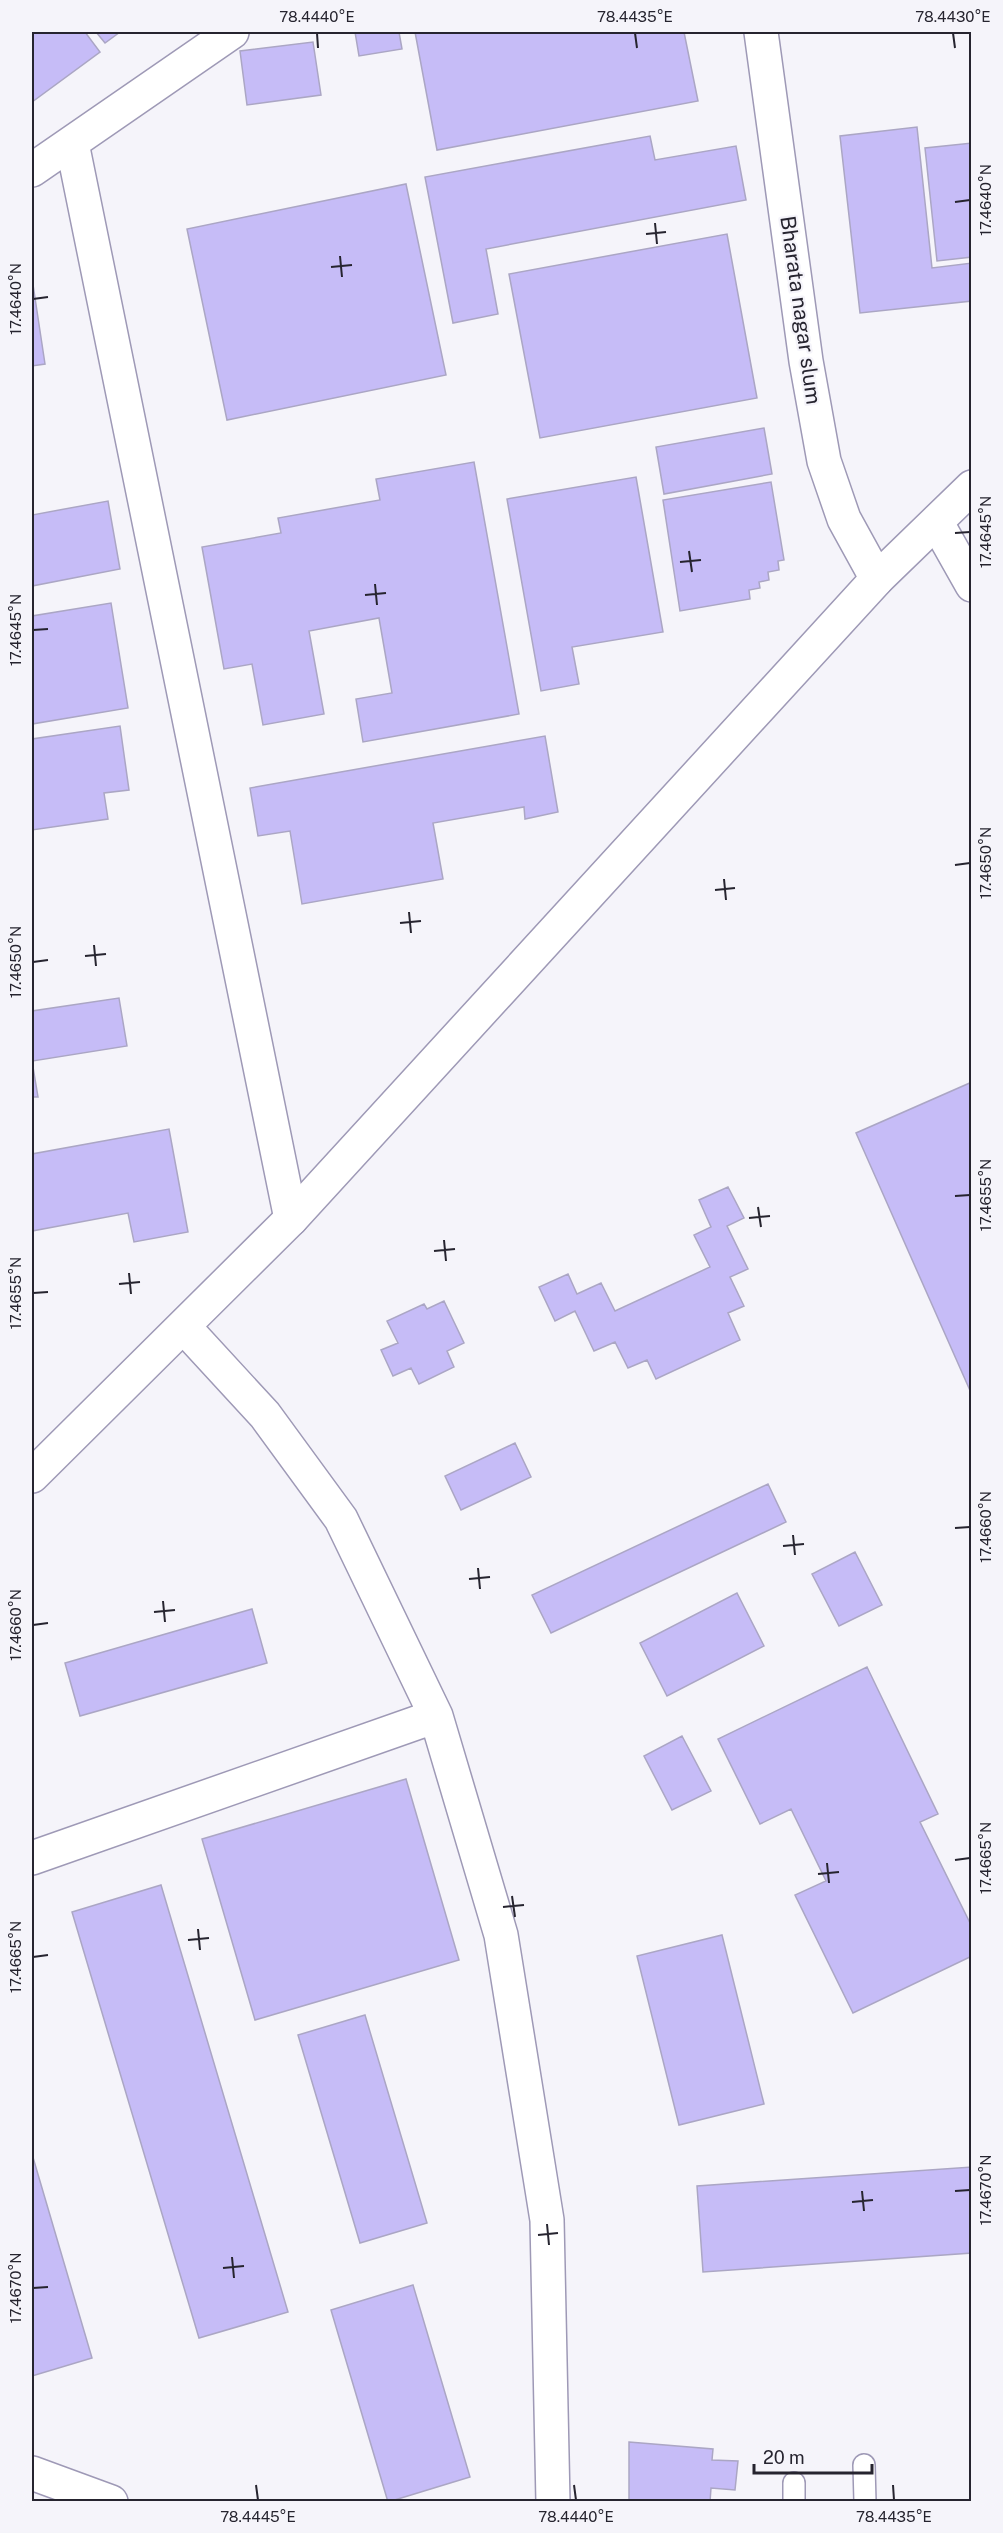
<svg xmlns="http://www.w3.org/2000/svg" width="1003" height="2533" font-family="'Public Sans',sans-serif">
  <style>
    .building { fill: #c6bcf7; stroke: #aba6c4; stroke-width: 1.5 }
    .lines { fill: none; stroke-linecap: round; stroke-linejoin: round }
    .service-casing { stroke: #9e99b6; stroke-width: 24 }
    .minor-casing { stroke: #9e99b6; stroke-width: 36 }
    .tertiary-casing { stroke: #9e99b6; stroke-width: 36 }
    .primary-casing { stroke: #9e99b6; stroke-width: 36 }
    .service { stroke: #fff; stroke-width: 21 }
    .minor { stroke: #fff; stroke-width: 33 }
    .tertiary { stroke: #fff; stroke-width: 33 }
    .primary { stroke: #fff; stroke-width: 33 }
    .ticks { fill: none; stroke: #26242f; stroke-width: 2 }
    .labels { text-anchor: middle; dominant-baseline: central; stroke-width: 4.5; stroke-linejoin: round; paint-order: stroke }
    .street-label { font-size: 21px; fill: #26242f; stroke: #f5f4fa }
    .neatline { fill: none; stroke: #26242f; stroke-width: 2 }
    .ticks-label { font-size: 15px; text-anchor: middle; fill: #26242f }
  </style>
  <rect width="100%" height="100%" fill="#f5f4fa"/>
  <!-- building -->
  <path class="building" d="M32,32H85L100,52L32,102Z
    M96,32H120L105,43Z
    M355,32H399L402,49L359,56Z
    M415,32H684L698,101L437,150Z
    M313,42L321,95L247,105L240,51Z
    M917,127L932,268L972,263V301L860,313L840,136Z
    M650,136L655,160L736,146L746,200L486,249L498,314L453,323L425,177Z
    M972,143V257L937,261L925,148Z
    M406,184L446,375L227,420L187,229Z
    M727,234L757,398L540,438L509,274Z
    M32,278L45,364L32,366Z
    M764,428L772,474L664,494L656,447Z
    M474,462L519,714L363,742L356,699L392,693L379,618L309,631L324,714L263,725L252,664L224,669L202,547L281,533L278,518L380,500L376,479Z
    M636,477L663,632L572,647L579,684L541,691L507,499Z
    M771,482L784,560L778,561L779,570L768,572L769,580L759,582L760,588L749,590L750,599L680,611L663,500Z
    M108,501L120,569L32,586V515Z
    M111,603L128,708L32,724V616Z
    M120,726L129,790L104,793L108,819L32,830V739Z
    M545,736L558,812L525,819L524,807L433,823L443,879L302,904L290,831L258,836L250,788Z
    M119,998L127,1046L32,1061L38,1097H32V1011Z
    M972,1082V1395L856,1133Z
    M169,1129L188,1232L134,1242L128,1213L32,1231V1154Z
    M728,1187L744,1218L727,1226L748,1269L730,1277L744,1306L728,1313L740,1340L656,1379L647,1360L628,1368L615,1342L594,1351L575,1311L555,1321L539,1287L568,1274L577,1294L601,1283L615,1311L710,1267L694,1235L711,1227L699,1200Z
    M444,1301L464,1343L447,1351L454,1367L419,1384L411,1368L393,1376L381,1350L398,1343L387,1321L424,1304L427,1309Z
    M515,1443L531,1477L461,1510L445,1476Z
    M768,1484L786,1522L551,1633L532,1595Z
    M855,1552L882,1605L839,1626L812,1574Z
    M737,1593L764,1646L667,1696L640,1643Z
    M252,1609L267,1663L80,1716L65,1663Z
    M867,1667L938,1814L920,1822L972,1927V1956L853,2013L795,1895L826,1881L791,1809L760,1824L718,1739Z
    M682,1736L711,1791L672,1810L644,1756Z
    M406,1779L459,1960L255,2020L202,1839Z
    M161,1885L288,2312L199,2338L72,1912Z
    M722,1935L764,2104L679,2125L637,1956Z
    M365,2015L427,2223L360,2243L298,2035Z
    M32,2154L92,2358L32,2376Z
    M972,2167V2253L703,2272L697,2186Z
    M413,2285L470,2477L388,2502L331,2310Z
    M629,2442L713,2449L712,2460L738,2461L735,2490L711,2488L710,2502H629Z"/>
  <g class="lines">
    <defs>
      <path id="service" d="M864,2465L865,2502
        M794,2483V2502"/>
      <path id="minor" d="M761,32L806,361L824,461L844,519L877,579
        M72,143L291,1219
        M32,170L232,32
        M937,523L972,585
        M184,1327L265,1415L341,1519L436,1716L501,1935L547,2220L553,2502
        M32,1858L436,1716"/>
      <path id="tertiary" d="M32,1476L291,1219L877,579L972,487"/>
      <path id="primary" d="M32,2473L111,2502"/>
    </defs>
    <!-- service casing -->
    <use href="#service" class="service-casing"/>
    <!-- minor casing -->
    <use href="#minor" class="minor-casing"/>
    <!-- tertiary casing -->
    <use href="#tertiary" class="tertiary-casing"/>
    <!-- primary casing -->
    <use href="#primary" class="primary-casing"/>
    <!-- service -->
    <use href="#service" class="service"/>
    <!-- minor -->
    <use href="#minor" class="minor"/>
    <!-- tertiary -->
    <use href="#tertiary" class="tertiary"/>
    <!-- primary -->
    <use href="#primary" class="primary"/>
  </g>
  <!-- ticks -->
  <path class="ticks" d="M317,33L318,48M635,33L637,48M953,33L955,48M955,202L970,200M655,223L657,244M646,234L666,232M340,256L342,277M331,267L352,265M33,299L48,297M955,533L970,532M689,551L692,572M680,562L701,560M375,584L377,605M365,595L386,593M33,630L48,629M955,865L970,863M724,879L726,900M715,890L735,888M409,912L411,933M400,923L421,921M94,945L96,966M85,956L106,954M33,962L48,960M955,1196L970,1195M758,1207L761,1227M749,1218L770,1216M444,1240L446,1261M434,1251L455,1249M129,1273L131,1294M119,1284L140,1282M33,1293L48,1292M955,1528L970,1527M793,1535L795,1555M783,1546L804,1544M478,1568L480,1589M469,1579L490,1577M163,1601L165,1622M154,1612L175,1610M33,1625L48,1623M955,1860L970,1858M827,1863L829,1883M818,1874L839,1872M512,1896L515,1917M503,1907L524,1905M198,1929L200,1950M188,1940L209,1938M33,1957L48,1955M862,2191L864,2211M955,2191L970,2190M852,2202L873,2200M547,2224L549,2245M538,2235L558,2233M232,2257L234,2278M223,2268L244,2266M33,2288L48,2287M256,2485L258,2500M574,2485L576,2500M893,2485L894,2500"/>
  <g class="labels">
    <!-- street labels -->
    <g class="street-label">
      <text transform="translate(801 310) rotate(82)">Bharata nagar slum</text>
    </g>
  </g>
  <!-- border -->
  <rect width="1003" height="2533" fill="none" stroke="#f5f4fa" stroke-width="66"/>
  <!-- scale -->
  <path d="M754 2464v9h118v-9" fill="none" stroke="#26242f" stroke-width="3"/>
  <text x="763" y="2464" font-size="18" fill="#26242f" stroke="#f5f4fa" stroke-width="4.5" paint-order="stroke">20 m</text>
  <rect x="33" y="33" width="937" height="2467" class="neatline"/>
  <g class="ticks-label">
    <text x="317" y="22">78.4440°E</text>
    <text x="635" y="22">78.4435°E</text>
    <text x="953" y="22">78.4430°E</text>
    <text transform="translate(986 200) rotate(-90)" y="5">17.4640°N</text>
    <text transform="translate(16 299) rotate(-90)" y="5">17.4640°N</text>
    <text transform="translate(986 532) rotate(-90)" y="5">17.4645°N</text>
    <text transform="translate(16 630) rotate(-90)" y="5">17.4645°N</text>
    <text transform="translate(986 863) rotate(-90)" y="5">17.4650°N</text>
    <text transform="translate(16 962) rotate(-90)" y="5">17.4650°N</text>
    <text transform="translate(986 1195) rotate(-90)" y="5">17.4655°N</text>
    <text transform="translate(16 1293) rotate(-90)" y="5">17.4655°N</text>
    <text transform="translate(986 1527) rotate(-90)" y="5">17.4660°N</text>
    <text transform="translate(16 1625) rotate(-90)" y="5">17.4660°N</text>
    <text transform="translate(986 1858) rotate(-90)" y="5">17.4665°N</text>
    <text transform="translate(16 1957) rotate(-90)" y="5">17.4665°N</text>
    <text transform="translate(986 2190) rotate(-90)" y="5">17.4670°N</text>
    <text transform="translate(16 2288) rotate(-90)" y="5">17.4670°N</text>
    <text x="258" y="2522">78.4445°E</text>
    <text x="576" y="2522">78.4440°E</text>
    <text x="894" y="2522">78.4435°E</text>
  </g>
</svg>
